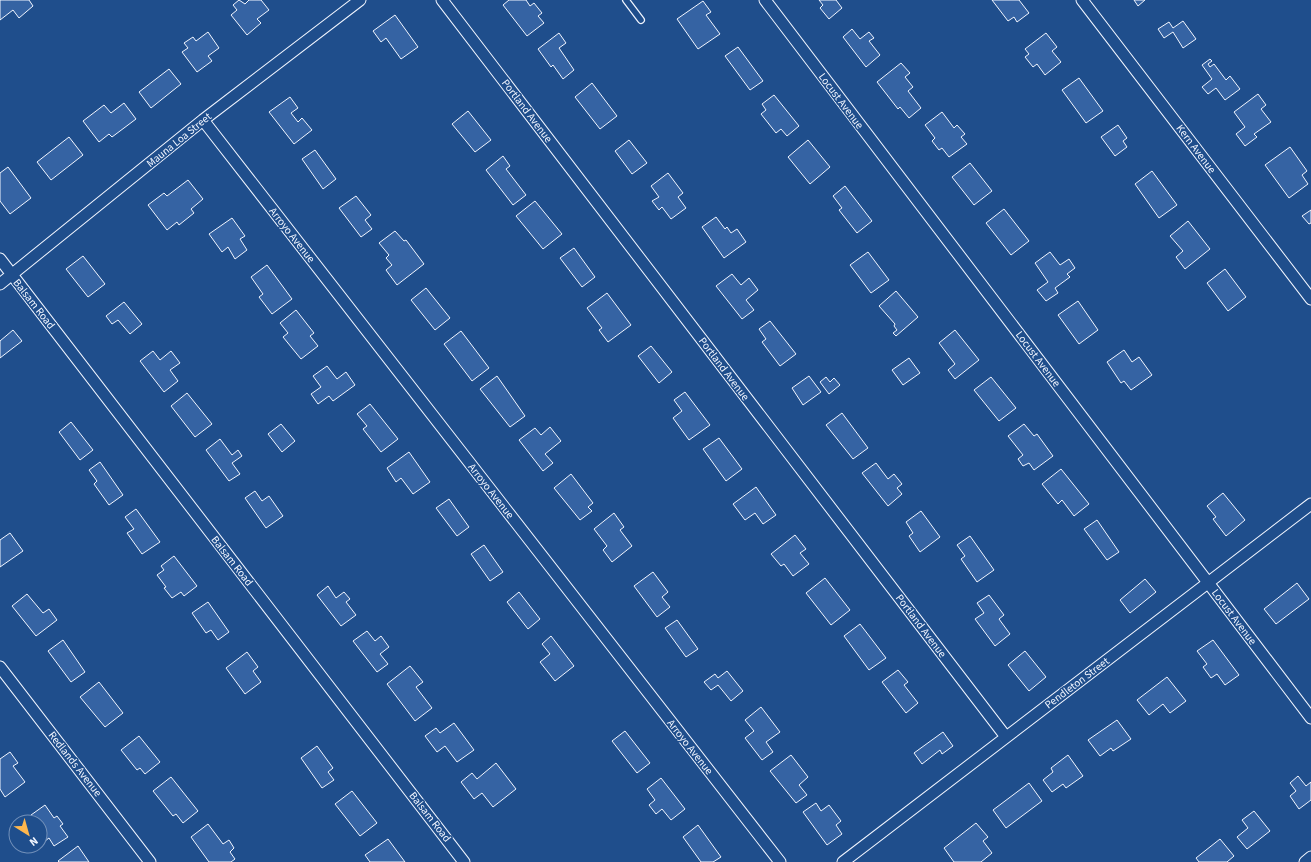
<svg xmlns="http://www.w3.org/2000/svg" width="1311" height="862" font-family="'Source Sans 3',sans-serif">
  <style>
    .building { fill: #3563a3; stroke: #f2f6ff }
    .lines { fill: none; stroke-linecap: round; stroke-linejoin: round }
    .service-casing { stroke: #f2f6ff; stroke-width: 8 }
    .minor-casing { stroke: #f2f6ff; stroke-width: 13 }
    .service { stroke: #1f4e8c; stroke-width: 5.5 }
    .minor { stroke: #1f4e8c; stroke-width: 11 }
    .labels { text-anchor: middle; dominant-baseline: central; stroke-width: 3; stroke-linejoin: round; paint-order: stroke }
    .street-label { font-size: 11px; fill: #f2f6ff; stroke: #1f4e8c }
  </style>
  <rect width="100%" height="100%" fill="#1f4e8c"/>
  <!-- building -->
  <path class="building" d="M0,0H29L33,6L19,18L13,10L0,20Z
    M239,0L245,4L249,0H261L269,10L257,19L261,23L247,35L231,15L237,10L233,5Z
    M509,0H526L530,6L534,3L542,13L538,16L544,23L527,36L503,5Z
    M819,0H836L842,8L829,19L820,8L823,5Z
    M992,0H1019L1029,13L1017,22L1014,17L1008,21Z
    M1134,0H1145L1138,6Z
    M703,1L711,12L706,15L720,34L698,49L677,19Z
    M395,15L418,47L401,59L386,38L381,42L373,31Z
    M1183,21L1196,39L1183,48L1173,32L1164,38L1158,29L1169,22L1173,28Z
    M852,29L860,39L869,32L874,38L869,41L880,55L866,67L843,37Z
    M208,32L219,48L208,56L212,61L197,72L182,52L188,48L184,43L193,37L196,41Z
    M559,33L566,43L559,48L574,70L563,79L553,65L551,67L538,49Z
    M1046,33L1057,47L1052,51L1061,62L1045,75L1037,64L1033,67L1025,57L1029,54L1025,49Z
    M738,47L763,81L750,90L725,56Z
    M1210,59L1212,61L1208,64L1210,67L1214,64L1226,80L1230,76L1240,89L1225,100L1216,88L1208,94L1202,87L1212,79L1202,65Z
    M901,63L910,73L905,77L913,87L908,91L921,108L909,118L900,107L898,109L877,82Z
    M169,69L181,84L151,108L139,92Z
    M1079,78L1103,111L1086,123L1062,90Z
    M592,83L617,116L600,129L575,97Z
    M1258,94L1266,105L1261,109L1271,122L1254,134L1257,137L1245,146L1236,134L1245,127L1234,112Z
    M774,95L799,126L787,136L781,129L776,133L761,114L766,110L762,104Z
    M290,97L298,108L291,113L298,122L302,118L312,130L294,144L269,112Z
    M124,103L136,119L112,137L109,134L99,142L83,121L104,105L111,113Z
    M468,111L491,140L475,152L452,124Z
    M942,112L954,128L957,125L965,134L961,137L967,144L949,157L942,148L939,150L932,141L935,138L925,125Z
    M1118,125L1127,138L1123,141L1127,147L1115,156L1101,137Z
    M69,137L83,155L51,180L37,162Z
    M629,140L647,163L632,174L615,151Z
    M808,140L830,167L810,184L788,157Z
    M1290,147L1307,171L1302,175L1308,184L1289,198L1265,165Z
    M315,150L336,179L323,189L302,159Z
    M503,156L510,166L506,169L526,195L513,205L486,170Z
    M970,163L992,191L974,205L952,177Z
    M8,167L31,198L10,214L0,201V173Z
    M1152,171L1177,205L1159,218L1135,184Z
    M668,173L683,193L678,197L686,208L671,219L662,207L659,210L652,201L659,197L651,186Z
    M188,180L203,199L191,209L194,213L179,225L177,222L167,230L148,205L164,193L167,196Z
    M845,186L872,221L857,233L839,210L842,208L833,196Z
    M356,196L371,215L365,220L372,229L361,237L339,208Z
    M535,201L562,234L543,249L516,216Z
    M1004,209L1029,241L1011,255L986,223Z
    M1311,210V223L1309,224L1302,216Z
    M716,217L725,229L727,227L731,233L737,229L746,242L724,258L702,227Z
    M232,218L245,236L240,239L247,250L235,259L228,247L222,252L209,234Z
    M1188,221L1210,249L1185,269L1176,257L1183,251L1170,236Z
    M395,231L404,241L406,240L424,264L397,285L386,270L392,265L386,258L389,255L379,243Z
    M574,248L595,277L582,287L560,258Z
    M868,252L889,280L871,293L850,265Z
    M1050,252L1060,265L1069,259L1075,268L1067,274L1070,277L1055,288L1058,293L1046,301L1037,290L1048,282L1035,263Z
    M83,256L105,284L88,297L66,269Z
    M267,265L292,299L272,314L259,297L263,294L251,277Z
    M1225,269L1246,297L1228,311L1207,283Z
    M732,274L741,285L749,278L758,290L746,300L754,310L742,319L716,286Z
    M426,288L450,318L435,330L411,300Z
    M896,291L918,317L896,336L893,333L897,330L894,326L895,324L879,306Z
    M607,293L631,325L608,342L599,330L602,328L587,308Z
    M1078,301L1098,330L1079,344L1058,315Z
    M124,302L142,324L130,334L118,320L112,324L106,316Z
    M296,310L314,333L310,336L318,346L301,359L283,337L288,333L280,323Z
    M770,321L796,354L780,366L762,342L766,339L759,329Z
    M13,330L22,341L0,358V341Z
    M955,330L979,360L955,379L948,370L955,364L939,343Z
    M461,331L489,368L472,381L444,344Z
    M651,346L672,372L659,383L638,356Z
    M1124,350L1132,362L1139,357L1152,375L1131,390L1124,381L1121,383L1107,362Z
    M153,351L160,360L171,351L180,363L170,370L178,381L164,392L140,361Z
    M909,358L920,373L903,385L892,370Z
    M327,366L337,379L346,372L355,385L333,401L329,396L318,404L311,394L321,387L313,376Z
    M497,376L525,416L510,427L480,389Z
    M809,376L821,392L803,405L792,388Z
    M826,377L830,382L834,378L840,385L829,394L820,382Z
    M991,377L1016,408L999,421L974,390Z
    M685,392L710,425L689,440L673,418L682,411L674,400Z
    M187,393L212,424L195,437L171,406Z
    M370,404L398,439L381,452L363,429L367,426L357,414Z
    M842,413L868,448L853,459L826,425Z
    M71,422L93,450L80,460L59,432Z
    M281,424L295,441L282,452L268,434Z
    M1024,424L1034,436L1037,434L1053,456L1034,470L1029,463L1023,466L1018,459L1023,455L1008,436Z
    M550,427L561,441L545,454L553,463L543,471L519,440L535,428L541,435Z
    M719,438L742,469L726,481L703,449Z
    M220,439L232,455L238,450L242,456L232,463L240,474L229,481L206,450Z
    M409,452L430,482L413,494L401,478L396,482L387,468Z
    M100,462L123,495L109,505L94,484L97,481L89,470Z
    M876,463L888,479L894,474L902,484L897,488L902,494L888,506L862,473Z
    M1061,469L1089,504L1074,516L1062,500L1058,504L1042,484Z
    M571,474L593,503L588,507L592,511L580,520L554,488Z
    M756,487L776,515L763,524L755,513L745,520L733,504Z
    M255,491L262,501L269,496L283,516L266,528L245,498Z
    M1223,493L1245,520L1226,536L1213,519L1216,517L1207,506Z
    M449,499L469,527L457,536L436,508Z
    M136,509L160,542L142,554L127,533L134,529L125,517Z
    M921,511L940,537L920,552L909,536L913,533L906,522Z
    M614,513L624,527L620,530L632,546L612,562L603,550L607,546L594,529Z
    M1097,520L1119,552L1107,560L1084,529Z
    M10,533L23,551L0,567V540Z
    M795,535L806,549L800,553L809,564L793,576L784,564L781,566L771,554Z
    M970,536L994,570L977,582L961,559L965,556L957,545Z
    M484,545L503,572L490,581L471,554Z
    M174,556L197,586L184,596L181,592L172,598L164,588L166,587L157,575L164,570L161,566Z
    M653,572L668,592L662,597L670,607L657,617L634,586Z
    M825,578L850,610L831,625L806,593Z
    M1145,579L1156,592L1130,613L1120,600Z
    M1297,583L1309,599L1276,624L1264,609Z
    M328,586L336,598L344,592L350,599L346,602L356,615L341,626L317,595Z
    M519,592L540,619L528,629L507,602Z
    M27,594L43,613L49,609L57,620L36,636L12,606Z
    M989,595L1004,615L999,619L1010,634L995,646L975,619L984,613L977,603Z
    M208,602L229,632L218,640L211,630L206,633L192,613Z
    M677,620L698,649L686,657L665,628Z
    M860,624L886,658L869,670L844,636Z
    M367,631L375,641L381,636L389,647L380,654L388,664L377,672L353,641Z
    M551,636L574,666L555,681L540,662L550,654L542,644Z
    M63,640L85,672L71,682L48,651Z
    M1213,640L1239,675L1225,685L1217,674L1211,678L1203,667L1207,664L1197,651Z
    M1025,651L1046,677L1029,691L1008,665Z
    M247,652L258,667L253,671L261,682L245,694L226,668Z
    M410,666L423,682L416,687L432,708L415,721L387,684Z
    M898,670L908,682L904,685L918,703L906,713L882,682Z
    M727,671L743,691L731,701L718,685L711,690L704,682L715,674L718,678Z
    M1167,677L1186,701L1170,713L1163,704L1149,715L1137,700Z
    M99,682L123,713L105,727L80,697Z
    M761,707L780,732L766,742L773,752L762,760L745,738L754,731L745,720Z
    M1117,720L1131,739L1113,751L1111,748L1100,756L1088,740Z
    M454,723L474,750L457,762L445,746L437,752L425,736L436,728L440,733Z
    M625,731L650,763L637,773L612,741Z
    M943,732L953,746L942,754L940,750L922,764L914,753Z
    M139,736L160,762L145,774L140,768L137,770L121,750Z
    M317,746L333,768L328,772L334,780L322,788L301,758Z
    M10,752L18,763L13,766L25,782L5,797L0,789V759Z
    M791,755L808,777L799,785L807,795L796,803L770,771Z
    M1068,755L1083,776L1066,788L1063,784L1052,792L1043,780L1053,772L1051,768Z
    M496,763L516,789L493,807L482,793L474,799L461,782L472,773L477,779Z
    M1298,776L1306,786L1311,782V800L1299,809L1290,796L1296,791L1290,783Z
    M171,777L198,811L183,823L176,814L173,816L153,791Z
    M661,778L685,809L671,820L662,809L656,814L649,805L655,800L647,789Z
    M1029,783L1042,801L1006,828L993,810Z
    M352,791L377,823L360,836L335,804Z
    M816,803L821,811L829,805L841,821L836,825L842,834L827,845L803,812Z
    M45,805L54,818L57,816L63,824L60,826L68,837L54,846L49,838L45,841L40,834V822H35L31,815Z
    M1254,811L1270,831L1247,849L1237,837L1248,828L1242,820Z
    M976,823L988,837L983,841L992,853L981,862H954L944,848Z
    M208,824L223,844L229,840L234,848L230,852L235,859L231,862H209L191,837Z
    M698,825L721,857L713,862H701L683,837Z
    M388,839L405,862H370L365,855Z
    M1220,839L1234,856L1227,862H1199L1196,858Z
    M78,846L89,862H59L58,861Z"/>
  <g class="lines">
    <defs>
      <path id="service" d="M626,0L641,20"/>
      <path id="minor" d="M442,0L1006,737
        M765,0L1311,718
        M1082,0L1311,299
        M203,120L780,862
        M0,259L464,862
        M0,284L203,120L360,0
        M0,667L150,862
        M843,862L1311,504
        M1305,862L1311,857"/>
    </defs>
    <!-- service casing -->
    <use href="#service" class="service-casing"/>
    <!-- minor casing -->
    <use href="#minor" class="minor-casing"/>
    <!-- service -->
    <use href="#service" class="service"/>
    <!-- minor -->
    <use href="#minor" class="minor"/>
  </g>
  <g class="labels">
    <!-- street labels -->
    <g class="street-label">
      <text transform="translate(841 101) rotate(53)">Locust Avenue</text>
      <text transform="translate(527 111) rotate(53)">Portland Avenue</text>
      <text transform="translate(179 140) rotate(-39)">Mauna Loa Street</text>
      <text transform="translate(1196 149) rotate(53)">Kern Avenue</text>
      <text transform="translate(292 235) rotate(52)">Arroyo Avenue</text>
      <text transform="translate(34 304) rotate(52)">Balsam Road</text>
      <text transform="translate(1038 359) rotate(53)">Locust Avenue</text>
      <text transform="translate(724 369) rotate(53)">Portland Avenue</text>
      <text transform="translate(491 491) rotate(52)">Arroyo Avenue</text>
      <text transform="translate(232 561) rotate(52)">Balsam Road</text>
      <text transform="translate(1234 617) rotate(53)">Locust Avenue</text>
      <text transform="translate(921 626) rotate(53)">Portland Avenue</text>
      <text transform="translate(1077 683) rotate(-37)">Pendleton Street</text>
      <text transform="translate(690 747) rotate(52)">Arroyo Avenue</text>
      <text transform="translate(75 764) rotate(52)">Redlands Avenue</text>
      <text transform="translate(430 817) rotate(52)">Balsam Road</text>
    </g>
  </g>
  <!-- north arrow -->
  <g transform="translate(28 834) rotate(143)"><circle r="19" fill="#1f4e8c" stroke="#7391ba"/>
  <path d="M0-3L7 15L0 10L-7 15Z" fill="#ffb74d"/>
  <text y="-6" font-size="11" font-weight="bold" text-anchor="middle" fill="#f2f6ff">N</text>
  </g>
</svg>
